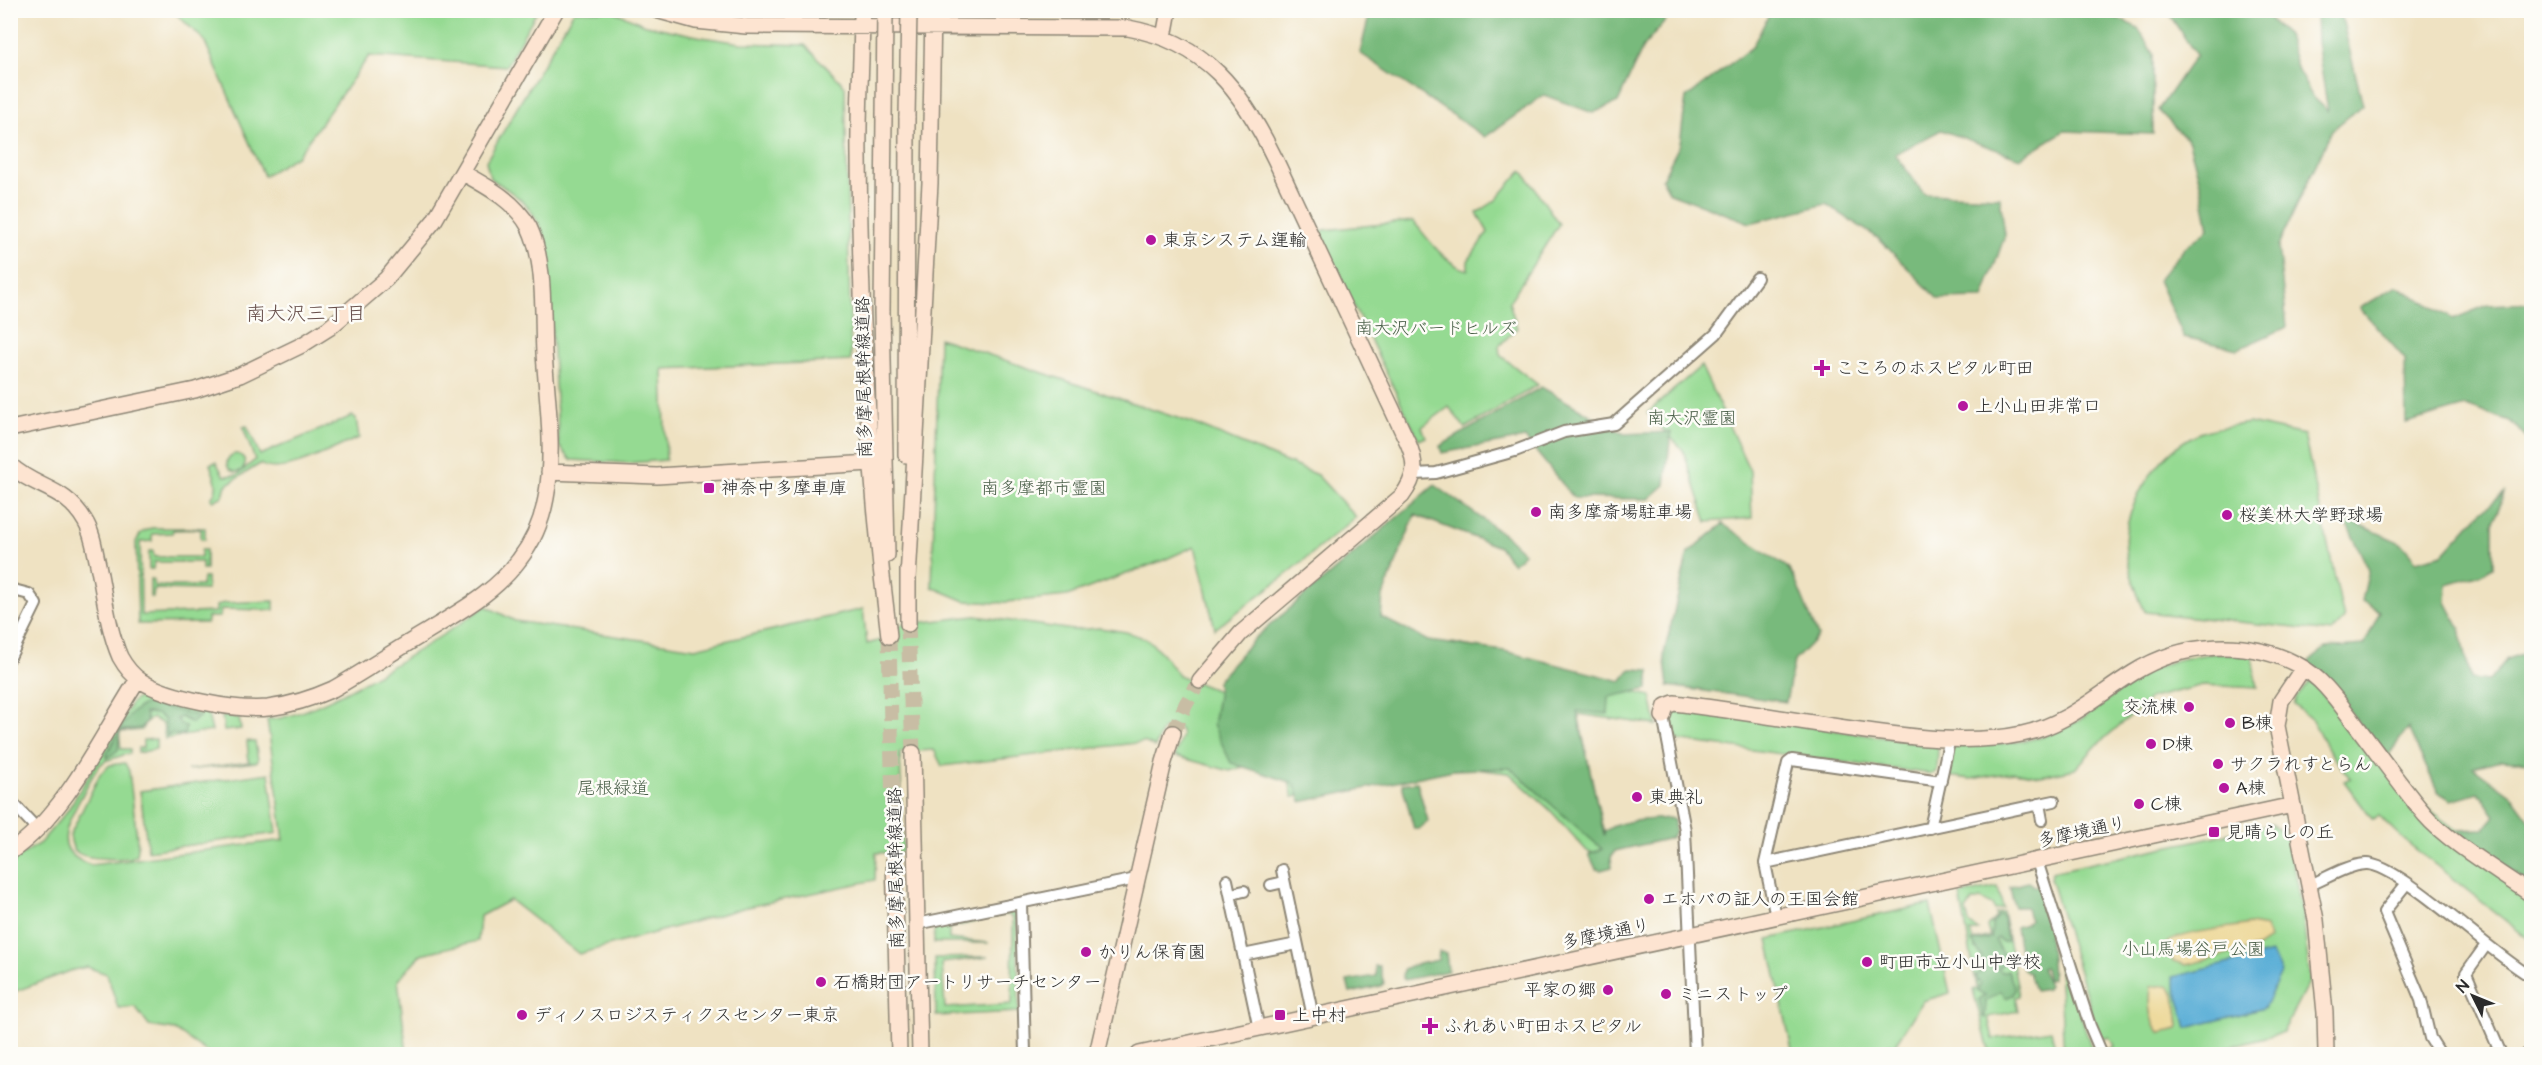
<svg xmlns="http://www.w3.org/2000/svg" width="2542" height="1065" font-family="'Architects Daughter','Klee One',sans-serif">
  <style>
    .green { fill: #95da92; stroke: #60825e; stroke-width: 1.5 }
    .forest { fill: #78ba7c; stroke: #527254; stroke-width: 1.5 }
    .sand { fill: #eeda9e; stroke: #8c8264; stroke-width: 1.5 }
    .water { fill: #5bafd7; stroke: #436d81; stroke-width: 1.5 }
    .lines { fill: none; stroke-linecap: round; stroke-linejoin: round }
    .secondary-tunnel { stroke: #c8bda4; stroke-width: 15; stroke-dasharray: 15 8; stroke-linecap: butt }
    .street-casing { stroke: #8d8676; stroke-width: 14 }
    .secondary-casing { stroke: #8d8676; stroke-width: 18 }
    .street { stroke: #fff; stroke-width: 10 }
    .secondary { stroke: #fde4d1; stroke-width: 15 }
    .secondary-bridge-casing { stroke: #8d8676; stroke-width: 18; stroke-linecap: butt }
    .secondary-bridge { stroke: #fde4d1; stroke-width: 15 }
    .poi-dot { fill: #b5179e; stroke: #fdfcf7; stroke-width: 2 }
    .labels { text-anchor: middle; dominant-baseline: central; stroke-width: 5; stroke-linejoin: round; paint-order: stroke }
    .poi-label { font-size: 18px; fill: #2b2b2b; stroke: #fdfcf7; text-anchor: start }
    .park-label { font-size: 18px; fill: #4b604a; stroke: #fdfcf7 }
    .street-label { font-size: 18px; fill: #2b2b2b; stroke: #fdfcf7 }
    .neighbourhood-label { font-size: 20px; fill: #68504c; stroke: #fdfcf7 }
  </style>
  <rect width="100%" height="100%" fill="#fdfcf7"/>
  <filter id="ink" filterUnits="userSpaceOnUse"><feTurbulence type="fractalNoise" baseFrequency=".0167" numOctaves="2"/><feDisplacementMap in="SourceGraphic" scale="12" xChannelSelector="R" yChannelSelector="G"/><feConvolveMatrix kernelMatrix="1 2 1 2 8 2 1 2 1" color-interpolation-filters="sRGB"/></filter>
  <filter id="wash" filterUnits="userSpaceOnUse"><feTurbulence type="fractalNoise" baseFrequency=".008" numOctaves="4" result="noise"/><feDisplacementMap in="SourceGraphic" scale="24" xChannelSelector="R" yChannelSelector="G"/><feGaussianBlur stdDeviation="1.35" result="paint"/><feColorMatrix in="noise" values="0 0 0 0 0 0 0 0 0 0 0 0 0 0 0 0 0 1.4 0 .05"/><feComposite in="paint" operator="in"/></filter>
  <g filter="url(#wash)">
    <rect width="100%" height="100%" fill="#efe2c2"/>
    <!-- green -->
    <path class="green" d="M173,11H537L506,66L369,56L298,155L264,176L204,40Z
      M574,11H613L646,25L702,37L741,43L805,45L845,86L851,361L663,369L666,460L628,463L571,460L559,446L546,242C535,207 520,197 490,178L486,161Z
      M1521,171L1525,174L1559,224L1509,302L1517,328L1499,346L1500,355L1538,385L1465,428L1449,407L1422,427L1426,437L1419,440L1319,234L1324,230L1413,221C1427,237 1446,266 1468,270V261L1488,232L1477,213L1495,201Z
      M939,338L1192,423L1317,475L1356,517L1291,571L1215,629L1195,546L1164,560L1067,596L996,603L965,601L932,587Z
      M1701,366L1750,471L1752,518L1707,522L1683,450L1647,413Z
      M352,416L356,418L359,438C336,446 282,479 260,464L226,485L223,496L213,501L211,499C221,484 214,478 210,464L216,462L224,476L237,475L255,460L243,427L247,426L260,455Z
      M2249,423L2304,435L2344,619L2332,632L2145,612C2136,592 2122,554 2126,532C2132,493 2163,449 2199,433C2214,427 2233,426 2249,423Z
      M227 463a9 9 0 1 1 18 0a9 9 0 1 1-18 0Z
      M151,528H205V539H201V529L173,530L172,533L152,534V541L140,542L141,615L216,612V606L224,603L274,601V610L221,609L220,617H207V623L138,624L136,542L141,533Z
      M201,550H206V569H202V562H154L153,569H149V551H153L154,557H201Z
      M203,578H207V590L154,589L153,597H150V579H153L154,586H202Z
      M486,606L515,621L695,648L863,609L867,644L900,635L899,625L976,616L1073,630L1100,628L1126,632L1147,639L1162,653L1178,675L1225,694L1453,643L1477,648L1564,676L1651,696L1657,725L1578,714L1608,855L1587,851L1551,811L1509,773L1466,768L1293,797L1289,781L1246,766L1230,771L1175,756L1182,735L1180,729L1170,725L1162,730L1155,747L1144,742L942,766L934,750L900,752L903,852L876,853L875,880L743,908L579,954L510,900L480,916L478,941L421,954L398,980L407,1054H210L175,1030L149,1026L135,1007L118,1008L107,974L87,967L73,970L11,993V862L40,843L68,810L132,702L138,698L148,697L207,711L212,731L165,739L163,724L153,718L145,722L142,730L119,732L121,749H130V753L105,761L99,766C91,777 85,790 78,803C64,830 54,853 91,865L284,840L267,719C310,723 447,633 486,606Z
      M2219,653L2252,655L2257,688L2203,685L2151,698L2097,745L2075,769L2041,776L2014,772L1971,779L1947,776L1952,746C1992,745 2032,745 2069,726C2101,710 2126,680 2160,666C2178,658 2199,655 2219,653Z
      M2311,681L2421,803L2531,885V941L2403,839L2379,816L2372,819L2344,781L2351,778L2329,751L2312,720L2294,705L2296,698Z
      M1673,707L1936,745L1938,748L1937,771L1932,774L1676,740L1667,714Z
      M222,716L239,718L241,729L224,731Z
      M156,739V749L138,753V748H143V740Z
      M247,741L255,742L258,760L256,762L187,770L249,762Z
      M125,763L129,771L138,847L137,855C129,861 86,859 78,853C72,849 71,842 70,835L100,774L110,765Z
      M269,773L277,833L148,851L140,791Z
      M2271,824L2287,834L2303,917L2310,980L2283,1032L2202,1054H2108L2109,1049L2114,1046L2109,1037L2104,1039L2099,1036L2050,878L2052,872Z
      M1998,887L2003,908L1994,910L1993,906L1981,899L1972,901L1966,911L1969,923L1978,930L1970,932L1973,941L1990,936L1987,927L1996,917L1995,914L2003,912L2019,996L2015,997L2018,1011L1988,1017L1993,1039L2051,1030L2056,1052L2045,1054H1990L1973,990L1977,988L1960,895Z
      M1930,904L1950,993L1923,1001L1894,1046L1889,1044L1883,1054H1793L1768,939Z
      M1012,910L1017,915L1019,1012L936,1016L935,958L988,957L942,963L945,1008L1012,1004L1013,918L1007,914L949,928V939L989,943H934V931L937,927Z
      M2060,949L2092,1050L2095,1054H2064L2058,950Z"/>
    <!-- forest -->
    <path class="forest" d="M1771,11H2103L2138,28L2153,54V134L2064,131L2020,158L1941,130L1895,154L1924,194L2000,197L2005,235L1983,298L1938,299L1878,238L1826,204L1750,223L1670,193L1662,179L1680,144L1686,98L1752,47Z
      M2167,11H2237L2265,15L2287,35L2298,71L2312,96L2328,111L2317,42L2316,11H2340L2363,105L2332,130L2278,246L2287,327L2238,349L2184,337L2158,280L2184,248L2209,229L2201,187L2189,142L2158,110L2196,55Z
      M1370,12V10L1674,11L1643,47L1618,102L1593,113L1544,95L1485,137L1360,53Z
      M2397,286L2453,319L2488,305L2531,303V442L2510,421L2466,406L2406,423L2405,359L2360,308Z
      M1541,387L1624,434L1671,432L1665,485L1649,499L1574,498L1525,438L1442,453L1440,446Z
      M1435,485L1506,536L1524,553L1513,564L1499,547L1415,515L1383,596L1381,617L1428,641L1504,651L1621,681L1631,669L1650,670L1648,689L1609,697L1608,714L1577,711L1604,835L1605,831C1622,819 1649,820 1669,818L1674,820L1675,831L1671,838L1615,851L1611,857L1612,867L1601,870L1596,869L1589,854L1602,849L1510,768L1453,770L1301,802L1294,783L1231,763L1213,725L1218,696L1217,681L1255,638Z
      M2504,493L2493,525V567L2481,574L2447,584L2446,602L2460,629L2471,679L2489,681L2507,659L2531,651V762L2501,760L2473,767L2512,796L2531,822V885L2457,830L2484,829L2495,816L2479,792L2451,800L2438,792L2408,728L2388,756L2307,664L2325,648L2364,645L2380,611L2362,601L2369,570L2344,518L2401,543L2416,561L2443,554L2480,513Z
      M1723,524L1787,567L1794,577L1818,636L1794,661L1786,702L1668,686L1664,654L1688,553Z
      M147,703L200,716L192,723L181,717L177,719L181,725L186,727L184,734L176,735L173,733L167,736L165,720L157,714L145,713L147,720L141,728L120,731L118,750L107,758V753C118,734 126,711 147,703Z
      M1417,782L1428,821L1419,829H1414L1402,784Z
      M2028,882L2035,887L2040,882L2055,933L2048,936L2050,940L2052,979L2048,980L2045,968H2041L2049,985L2047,989L2035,991L2029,973L2023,970L2016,927L2026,924L2029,919L2026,907H2014L2010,887Z
      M1999,915L2003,916L2007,941L2002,942L1998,938L1995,940L2006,959L1998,969L2002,972L2008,970L2015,989L2013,995L2006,998L2001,991L1986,1001L1985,1018L1983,1017L1979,999L1985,995L1977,991L1981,984L1978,981L1976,975L1981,972L1980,963L1983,959L1972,942L1991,938L1992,924Z
      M1439,952L1446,953L1448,971L1404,980L1402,977L1403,970L1410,966L1438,960Z
      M1375,966H1379L1384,983L1381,986L1350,993L1347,981L1376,976Z"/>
    <!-- sand -->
    <path class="sand" d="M2249,924L2266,927L2269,939L2257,947L2186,965L2173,961L2169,952L2166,951L2165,945L2167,943C2185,931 2225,929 2249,924Z
      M2167,985L2175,995L2179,1025L2178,1029L2161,1033C2149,1021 2149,1003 2151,987Z"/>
    <!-- water -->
    <path class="water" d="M2272,953L2281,973L2264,1008L2187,1028L2173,977Z"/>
  </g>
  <g filter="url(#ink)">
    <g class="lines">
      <!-- secondary-tunnel -->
      <path class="secondary-tunnel" d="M908,624L913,753
        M889,636L894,857
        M1173,733L1186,704L1200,681"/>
      <defs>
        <path id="street" d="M1414,474L1436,473L1515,451L1564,432L1614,424L1716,334L1757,278
          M10,589L29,594L36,604L10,657
          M1663,716L1685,830L1695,1054
          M10,800L38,830
          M2039,804L2042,820
          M1930,828L1950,738
          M2037,861L2090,1026L2102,1054
          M1765,863L2054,801
          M1282,870L1313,1017
          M1227,880L1259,1029
          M2407,883L2384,912L2421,1000L2430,1038L2440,1054
          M1271,885L1284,882
          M2310,885C2327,878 2347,865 2366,864C2399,863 2494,957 2532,977
          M1231,894L1244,891
          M1021,903L1025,1054
          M1776,917L1765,863L1788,763L1792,760L1941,781
          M917,924L1136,879
          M2486,945L2466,973L2501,1054
          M1243,955L1297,944
          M2527,1054L2532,1053"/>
        <path id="secondary" d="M656,10L696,21L746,26L1128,28C1206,42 1242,91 1275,159L1408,443C1417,464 1416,477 1402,496L1241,633L1200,681
          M862,10C862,59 858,107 859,156C860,316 869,477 889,636
          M1164,37L1169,10
          M884,117L882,312L887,555
          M10,429L195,390L240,375L302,345L329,328L386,279L434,221L556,10
          M906,455L907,116
          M10,465C35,489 65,486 85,521C92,532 94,546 97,560C104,591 107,627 120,657C125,666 132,675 141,681C168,698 236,711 268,708C291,705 313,698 333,689C364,671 393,652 423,634C458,612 494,594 519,560C533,542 542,520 546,498C555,451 547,400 544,353C542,314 546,262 529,227C515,201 488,187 463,173
          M549,472L657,476L871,463
          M908,569V624
          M908,579L930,183L933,10
          M2303,668L2281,701L2277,726L2316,920L2325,1013L2326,1054
          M1663,716L1666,706L1674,703C1731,710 1788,719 1845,728C1902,736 1965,746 2022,734C2066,725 2096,696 2133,673C2182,642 2248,638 2298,665C2323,678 2339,703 2356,725C2379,755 2401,786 2425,815C2449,843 2500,872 2532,895
          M913,753L920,1054
          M10,852C67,813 101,736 138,679
          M894,857L899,1054
          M1097,1054L1164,762L1173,733
          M1139,1054L2293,805"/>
      </defs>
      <!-- street casing -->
      <use href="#street" class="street-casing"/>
      <!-- secondary casing -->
      <use href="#secondary" class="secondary-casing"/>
      <!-- street -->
      <use href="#street" class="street"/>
      <!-- secondary -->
      <use href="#secondary" class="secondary"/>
      <defs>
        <path id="secondary-bridge" d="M907,116L909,10
          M884,117L885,10"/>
      </defs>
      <!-- secondary-bridge casing -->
      <use href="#secondary-bridge" class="secondary-bridge-casing"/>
      <!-- secondary-bridge -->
      <use href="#secondary-bridge" class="secondary-bridge"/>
    </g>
  </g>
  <!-- markers -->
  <g class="poi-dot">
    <circle cx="1151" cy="240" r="6"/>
    <path d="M1819 359h6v6h6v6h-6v6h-6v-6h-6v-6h6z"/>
    <circle cx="1963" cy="406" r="6"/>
    <rect x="703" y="482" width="12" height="12" rx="3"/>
    <circle cx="1536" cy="512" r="6"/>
    <circle cx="2227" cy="515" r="6"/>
    <circle cx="2189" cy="707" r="6"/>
    <circle cx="2230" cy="723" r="6"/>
    <circle cx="2151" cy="744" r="6"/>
    <circle cx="2218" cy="764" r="6"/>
    <circle cx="2224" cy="788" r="6"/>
    <circle cx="1637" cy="797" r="6"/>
    <circle cx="2139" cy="804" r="6"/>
    <rect x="2208" y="826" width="12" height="12" rx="3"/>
    <circle cx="1649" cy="899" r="6"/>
    <circle cx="1086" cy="952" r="6"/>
    <circle cx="1867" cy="962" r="6"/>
    <circle cx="821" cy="982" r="6"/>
    <circle cx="1608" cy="990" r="6"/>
    <circle cx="1666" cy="994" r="6"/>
    <circle cx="522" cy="1015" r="6"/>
    <rect x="1274" y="1009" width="12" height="12" rx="3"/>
    <path d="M1427 1017h6v6h6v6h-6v6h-6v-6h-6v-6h6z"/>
  </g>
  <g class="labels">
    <!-- poi labels -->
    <g class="poi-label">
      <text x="1163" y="240">東京システム運輸</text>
      <text x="1836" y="368">こころのホスピタル町田</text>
      <text x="1975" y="406">上小山田非常口</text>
      <text x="721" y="488">神奈中多摩車庫</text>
      <text x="1548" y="512">南多摩斎場駐車場</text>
      <text x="2239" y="515">桜美林大学野球場</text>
      <text x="2177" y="707" text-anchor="end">交流棟</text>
      <text x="2242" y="723">B棟</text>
      <text x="2163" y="744">D棟</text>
      <text x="2230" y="764">サクラれすとらん</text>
      <text x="2236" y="788">A棟</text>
      <text x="1649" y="797">東典礼</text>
      <text x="2151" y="804">C棟</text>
      <text x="2226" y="832">見晴らしの丘</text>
      <text x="1661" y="899">エホバの証人の王国会館</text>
      <text x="1098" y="952">かりん保育園</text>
      <text x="1879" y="962">町田市立小山中学校</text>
      <text x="833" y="982">石橋財団アートリサーチセンター</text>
      <text x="1596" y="990" text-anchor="end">平家の郷</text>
      <text x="1678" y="994">ミニストップ</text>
      <text x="534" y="1015">ディノスロジスティクスセンター東京</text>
      <text x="1292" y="1015">上中村</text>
      <text x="1444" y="1026">ふれあい町田ホスピタル</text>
    </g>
    <!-- park labels -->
    <g class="park-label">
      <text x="1436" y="328">南大沢バードヒルズ</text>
      <text x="1692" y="418">南大沢霊園</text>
      <text x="1044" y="488">南多摩都市霊園</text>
      <text x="613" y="788">尾根緑道</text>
      <text x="2193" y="949">小山馬場谷戸公園</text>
    </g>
    <!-- street labels -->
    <g class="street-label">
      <text transform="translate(864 377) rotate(-91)">南多摩尾根幹線道路</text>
      <text transform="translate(2082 832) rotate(-12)">多摩境通り</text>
      <text transform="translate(896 868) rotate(-91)">南多摩尾根幹線道路</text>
      <text transform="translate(1606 934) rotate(-12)">多摩境通り</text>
    </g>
    <!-- neighbourhood labels -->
    <g class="neighbourhood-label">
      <text x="306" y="314">南大沢三丁目</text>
    </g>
  </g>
  <!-- margin -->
  <rect width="2542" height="1065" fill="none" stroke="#fdfcf7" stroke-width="36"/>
  <!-- north arrow -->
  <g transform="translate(2473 996) rotate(313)" stroke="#fdfcf7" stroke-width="4.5" paint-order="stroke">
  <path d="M0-4.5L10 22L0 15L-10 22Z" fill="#2b2b2b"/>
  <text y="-9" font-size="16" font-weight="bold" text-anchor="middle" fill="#2b2b2b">N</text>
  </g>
</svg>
